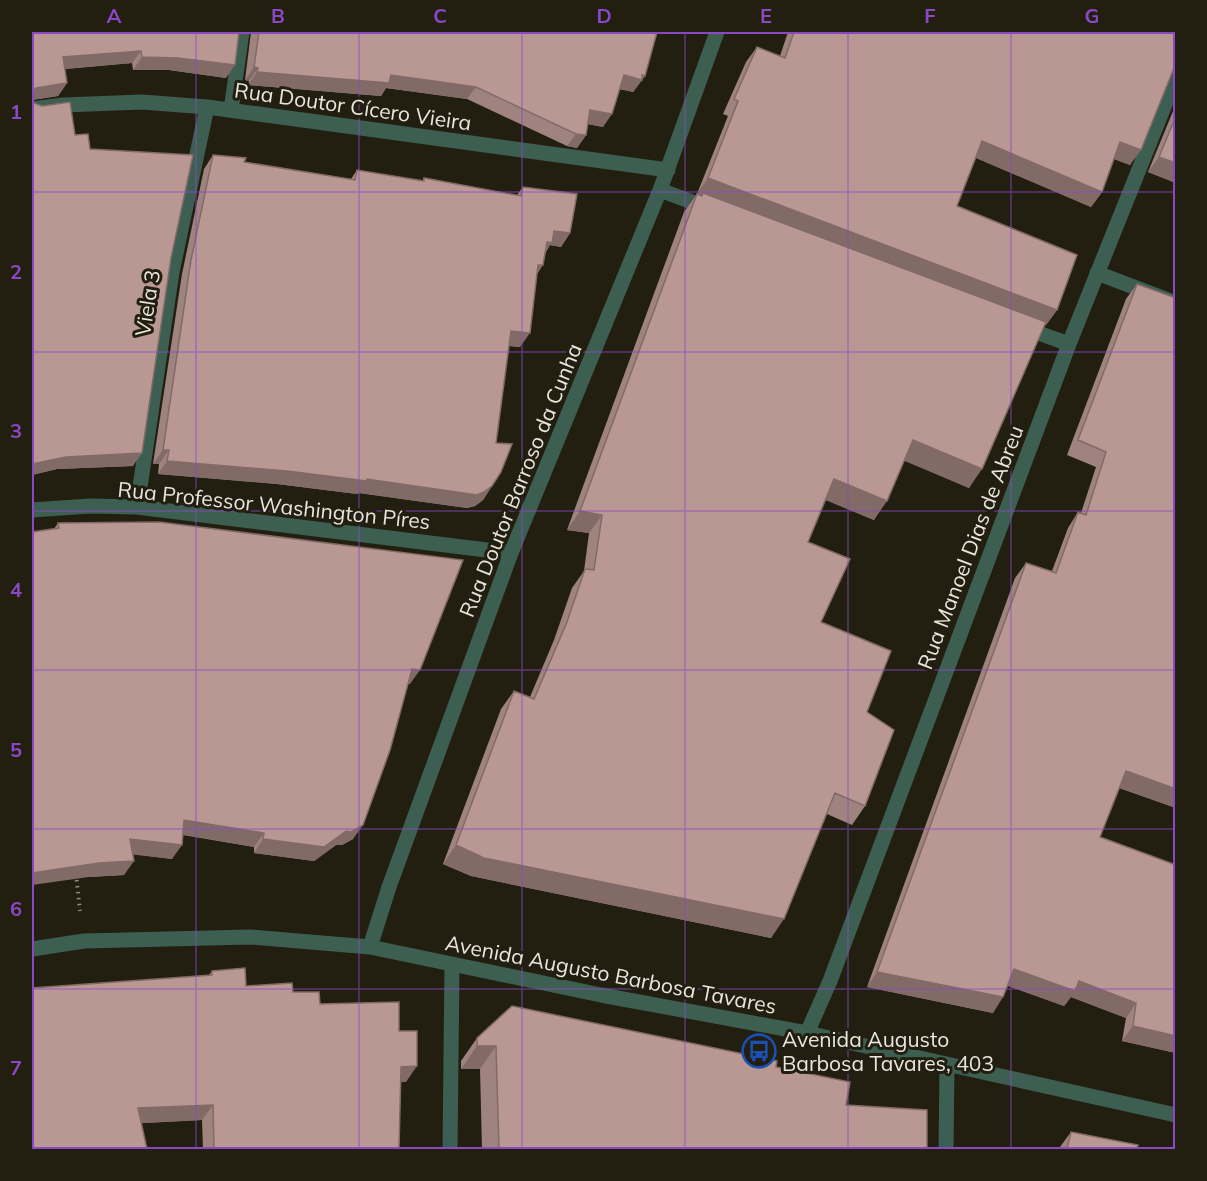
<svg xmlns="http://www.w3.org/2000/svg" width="1207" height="1181" font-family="Mulish,sans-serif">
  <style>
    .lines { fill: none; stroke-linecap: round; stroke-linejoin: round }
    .path { stroke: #8d8a7f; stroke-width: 4; stroke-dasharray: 1.5 4.5; stroke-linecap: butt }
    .minor { stroke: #3d5f52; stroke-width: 15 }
    .wall { fill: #9f837e }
    .shaded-wall { fill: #826a67 }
    .building { fill: #b99893; stroke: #826a67; stroke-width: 1.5 }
    .grid { fill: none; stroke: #8b48c4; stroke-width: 1.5; stroke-opacity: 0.55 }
    .labels { text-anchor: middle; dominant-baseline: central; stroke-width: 6; stroke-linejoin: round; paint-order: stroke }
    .street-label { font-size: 21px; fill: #e8e6dd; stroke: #221f11 }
    .poi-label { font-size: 21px; fill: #e8e6dd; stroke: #221f11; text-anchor: start }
    .neatline { fill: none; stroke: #8b48c4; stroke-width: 2 }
    .grid-label { font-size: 20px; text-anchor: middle; font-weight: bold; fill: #8b48c4 }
  </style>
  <rect width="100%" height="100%" fill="#221f11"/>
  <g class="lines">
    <!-- path -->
    <path class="path" d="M76,874L80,911"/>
    <!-- minor -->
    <path class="minor" d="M32,109L63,105L142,102L207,107L668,170
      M231,110L242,32
      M660,190L711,209
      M1097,273L1176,303
      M1022,327L1069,344
      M137,507L172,272L207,107
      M32,510L90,506L137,507L511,553
      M370,947L389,887L511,553L660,190L717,32
      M32,949L84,941L250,937L370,947L601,995L807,1033L1176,1115
      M807,1033L830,981L1069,344L1176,77
      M450,1150L452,965
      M946,1150L947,1065"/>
  </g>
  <!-- wall -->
  <path class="wall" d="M32,32H239L226,78L169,70H133L132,63L65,69L67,83L58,96L32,100L34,103L75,135L90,149L171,258L133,466L57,469L32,475Z
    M251,32H657L645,76L633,92L619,89L603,127L588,124L586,135L577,148L567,146L467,99L386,88L381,96L248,85L249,81L245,80Z
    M788,32H1176V68H1174L1130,165L1114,159L1102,192L1091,207L976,158L957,206L1057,310L1046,325H1045L969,488L904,460L874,520L826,500L808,542L821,622L867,712L865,806L852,825L827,814L771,938L471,876L443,864L501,709L514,691L530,697L554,640L572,588L584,571L589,533L567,530L684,212L697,194L728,116L723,114L746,62L757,47L780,56Z
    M1176,104V183L1148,172Z
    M213,155L244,162L351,179L357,170L422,181L424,178L517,195L523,187L570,233L561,247L550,245L546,252L537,274L520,347L509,346L496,443L492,486L483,500L475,506L467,508L359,493L357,494L277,484L158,474L159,464H153L182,274L204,169Z
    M1137,284L1176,808L1119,788L1100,837L1176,865V1053L1122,1041L1126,1018L1071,997L1064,1006L1008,986L993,1013L867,987L1015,578L1026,563L1052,571L1068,528L1078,512L1081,513L1096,467L1067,455L1126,299Z
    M58,523L410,684L408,683L353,839L342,845H336L314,861L254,853V847L183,835L172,859L133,854L124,875L89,877L54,529Z
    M212,971L246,986L293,992L320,1004L399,1031L406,1082H400L399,1149H203L202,1120L141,1123L32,1149L137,981L209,975Z
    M477,1038L776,1067L927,1149H482L480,1069H461V1061Z
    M1071,1132L1137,1149H1059L1060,1147Z"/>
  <!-- shaded-wall -->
  <path class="shaded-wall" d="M141,51L132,63L54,70L63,57Z
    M142,57L178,58L235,65L226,78L169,70H133Z
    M254,67L258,68L249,81L245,80Z
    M257,72L391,75L476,87L467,99L386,88L381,96L248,85Z
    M624,75H642L645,76L633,92L615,87Z
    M67,83L58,96L32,100V93L36,88Z
    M590,110L612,114L603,127L581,123Z
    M576,134L586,135L577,148L567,146Z
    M982,141L1102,192L1091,207L972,156Z
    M1120,142L1141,150L1130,165L1109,157Z
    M1159,157L1176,163V183L1148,172Z
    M708,178L1057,310L1046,325L702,196L703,193L702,195L697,194Z
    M554,231L570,233L561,247L550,245L542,256H538Z
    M538,265H543L534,279Z
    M511,331L530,333L520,347L502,345Z
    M913,440L982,469L969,488L900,459Z
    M163,450H169L159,464H153Z
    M142,453L133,466L57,469L32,475V464L66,457Z
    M167,461L287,471L367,479L492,486L483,500L475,506L467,508L359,493L357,494L277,484L158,474Z
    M834,479L887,501L874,520L821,498Z
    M580,511L602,515L589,533L567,530Z
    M412,669L420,670L410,684L402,683Z
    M1126,771L1176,789V808L1115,786Z
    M184,820L264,833L254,847L175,833Z
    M363,825L353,839L342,845H336L314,861L254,853L263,839L346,831Z
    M130,839L182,845L172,859L120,853Z
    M456,845L784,919L771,938L471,876L443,864Z
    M134,861L124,875L89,877L32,885V873L99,863Z
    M1014,969L1079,981L1136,1003L1126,1018L1071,997L1064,1006L1003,984Z
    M877,972L1003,997L993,1013L867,987Z
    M1133,1026L1176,1036V1053L1122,1041Z
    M477,1046H496L480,1069H461Z
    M417,1066L406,1082H390L401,1067Z
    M213,1105L202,1120L127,1124L138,1108Z"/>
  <!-- building -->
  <path class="building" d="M32,32H239L235,65L178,58L142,57L141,51L63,57L67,83L36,88L32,93V97Z
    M259,32H657L645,76L642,75V80L624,75L612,114L590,110L586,135L576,134L476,87L391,75L389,83L257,72L258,68L254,67Z
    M794,32H1176V63L1141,150L1120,142L1102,192L982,141L957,206L1077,255L1057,310L708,178L738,101L734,99L757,47L785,58Z
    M32,98L34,103L42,106L70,102L75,135L88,134L90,149L193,155L171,258L142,453L66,457L32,464Z
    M1176,116V163L1159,157Z
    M213,155L246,158L244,162L355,180L357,170L424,181V178L521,196L523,187L577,194L570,233L554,231L552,243L547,242L543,265H538L530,333L511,331L496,443L512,444L501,472L492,486L484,492L477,495L367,479V481L287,471L167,461L169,450H163L191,260Z
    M703,193L1046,322L982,469L913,440L887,501L834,479L808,542L850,559L821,622L891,651L867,712L894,730L865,806L835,793L784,919L484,858L456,845L514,691L534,699L567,622L585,569L594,570L602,515L580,511L697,194L702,196Z
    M1137,284L1176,298V789L1126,771L1100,837L1176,865V1036L1133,1026L1136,1003L1079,981L1075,991L1014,969L1003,997L877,972L1026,563L1056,573L1078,512L1086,515L1106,452L1078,440Z
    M159,522L463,560L420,670L412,669L390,750L363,825L351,832L346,831L324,847L263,839L264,833L184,820L182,845L130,839L134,861L99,863L32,873V532L59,528L58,523Z
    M245,968L246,986L292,983L293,992H319L320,1004L399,1002V1031H417V1066L401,1067L399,1149H214L213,1105L138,1108L147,1149H32V988L212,975V971Z
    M512,1006L777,1061L776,1067L850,1082L846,1105L927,1110V1149H499L496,1046H477V1038Z
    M1071,1132L1138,1145L1137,1149H1067Z"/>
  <!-- grid -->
  <path class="grid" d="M196,32V1150M359,32V1150M522,32V1150M685,32V1150M848,32V1150M1011,32V1150M32,192H1176M32,352H1176M32,511H1176M32,670H1176M32,829H1176M32,989H1176"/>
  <!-- icons -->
  <defs>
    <symbol id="bus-ring" viewBox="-11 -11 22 22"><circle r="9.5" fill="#221f11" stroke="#1a4fb4" stroke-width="1.5"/><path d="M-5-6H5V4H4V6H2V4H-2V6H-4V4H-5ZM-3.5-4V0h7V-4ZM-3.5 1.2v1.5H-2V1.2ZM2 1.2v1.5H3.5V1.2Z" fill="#1a4fb4"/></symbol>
  </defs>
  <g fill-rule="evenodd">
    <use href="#bus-ring" x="740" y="1032" width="38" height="38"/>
  </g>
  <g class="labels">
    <!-- street labels -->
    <g class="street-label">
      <text transform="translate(353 106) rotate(8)">Rua Doutor Cícero Vieira</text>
      <text transform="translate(147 303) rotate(-81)">Viela 3</text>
      <text transform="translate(520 480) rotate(-68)">Rua Doutor Barroso da Cunha</text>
      <text transform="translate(274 505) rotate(6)">Rua Professor Washington Píres</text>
      <text transform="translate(970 547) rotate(-69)">Rua Manoel Dias de Abreu</text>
      <text transform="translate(611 974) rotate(11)">Avenida Augusto Barbosa Tavares</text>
    </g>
    <!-- poi labels -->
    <g class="poi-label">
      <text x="782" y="1039">Avenida Augusto<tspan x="782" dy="24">Barbosa Tavares, 403</tspan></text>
    </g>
  </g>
  <!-- border -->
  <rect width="1207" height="1181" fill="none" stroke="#221f11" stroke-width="66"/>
  <rect x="33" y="33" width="1141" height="1115" class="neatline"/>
  <g class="grid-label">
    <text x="114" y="23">A</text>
    <text x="278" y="23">B</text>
    <text x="440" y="23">C</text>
    <text x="604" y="23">D</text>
    <text x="766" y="23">E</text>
    <text x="930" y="23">F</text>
    <text x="1092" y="23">G</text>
    <text x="16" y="119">1</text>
    <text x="16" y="279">2</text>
    <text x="16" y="438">3</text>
    <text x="16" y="597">4</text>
    <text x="16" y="757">5</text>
    <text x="16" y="916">6</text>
    <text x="16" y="1075">7</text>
  </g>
</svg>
